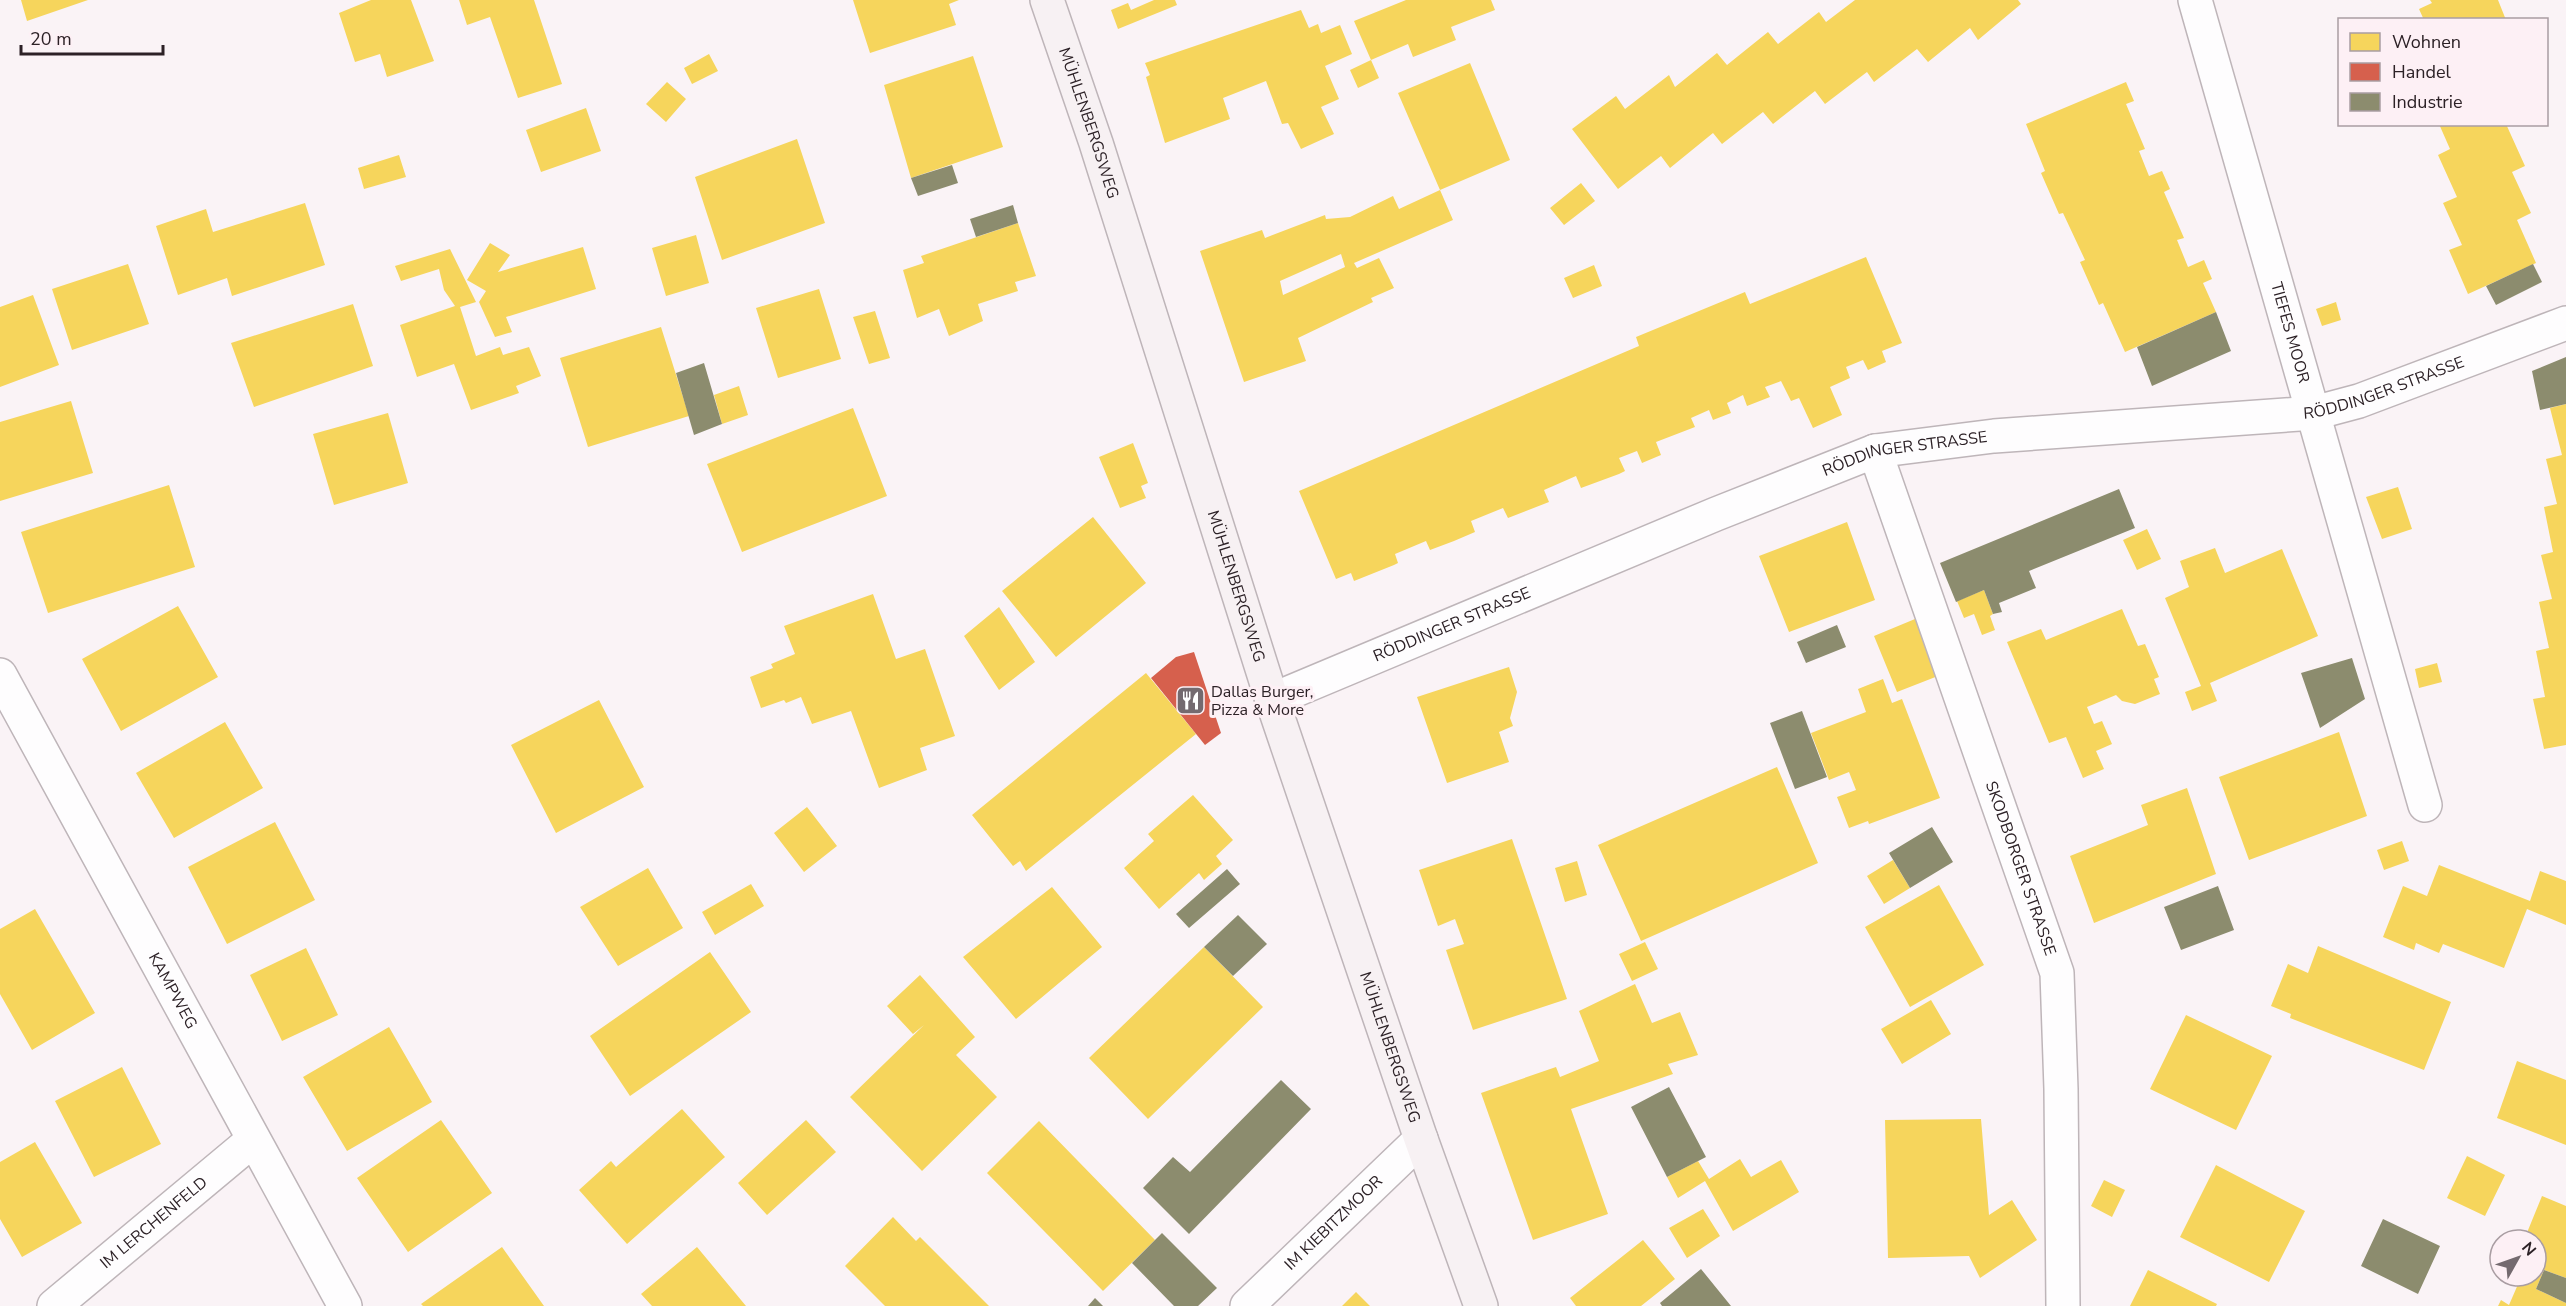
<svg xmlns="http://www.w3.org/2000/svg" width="2566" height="1306" font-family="'Nunito Sans',sans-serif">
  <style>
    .homes { fill: #f6d55c; fill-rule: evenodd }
    .shops { fill: #d6604d }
    .industry { fill: #8c8c6e }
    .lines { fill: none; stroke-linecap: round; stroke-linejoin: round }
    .street-casing { stroke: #beb5b9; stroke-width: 36 }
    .secondary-casing { stroke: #beb5b9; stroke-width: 36 }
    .street { stroke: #fefdfe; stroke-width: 33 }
    .secondary { stroke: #f7f1f3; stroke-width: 33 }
    .labels { text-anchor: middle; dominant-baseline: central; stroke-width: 6; stroke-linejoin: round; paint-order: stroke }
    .street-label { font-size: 16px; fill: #2c2126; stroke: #fdf0f5 }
    .poi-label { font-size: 16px; fill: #2c2126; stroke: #fdf0f5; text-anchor: start }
  </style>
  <rect width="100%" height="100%" fill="#faf3f6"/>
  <!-- homes -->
  <path class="homes" d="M21,0H88L27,21Z
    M371,0H411L434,61L387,77L380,54L355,62L339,13Z
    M459,0H534L562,84L518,98L490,17L467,25Z
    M853,0H959L949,4L956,25L870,53Z
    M1154,0H1175L1177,5L1118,29L1111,10L1128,3L1131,10Z
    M1406,0H1491L1495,10L1451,27L1456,40L1413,57L1408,44L1371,60L1354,21Z
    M1855,0H2018L2021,4L1978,40L1970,28L1928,62L1917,49L1874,82L1867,72L1825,104L1815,91L1773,124L1763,112L1722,144L1713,133L1670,168L1661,156L1618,189L1572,129L1616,96L1625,109L1669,75L1675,87L1717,53L1727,65L1768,32L1778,44L1819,12L1826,22Z
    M2430,0H2498L2506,20H2424L2419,9L2432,3Z
    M1301,10L1309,28L1318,24L1321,33L1340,25L1352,54L1325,66L1339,99L1321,107L1334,134L1301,149L1288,123L1282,124L1266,81L1223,98L1230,119L1165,143L1146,77L1150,75L1145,63Z
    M709,54L718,71L692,84L684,68Z
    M973,56L1003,147L911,178L884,85Z
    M1371,60L1379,78L1358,88L1350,70Z
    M1470,63L1510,160L1440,190L1453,220L1354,263L1357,268L1379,258L1394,288L1371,298L1373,302L1298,338L1306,361L1244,382L1200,251L1262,230L1265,238L1325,215L1326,219L1350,217L1393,196L1399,209L1440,190L1398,93ZM1341,254L1345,267L1283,295L1280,281Z
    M667,82L686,99L666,122L646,104Z
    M2126,82L2134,101L2126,104L2145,149L2139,151L2149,176L2162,171L2170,189L2164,192L2184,238L2177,240L2188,267L2204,260L2212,279L2203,283L2216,312L2125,352L2103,303L2099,305L2080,262L2085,260L2063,213L2059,214L2041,173L2045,171L2026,124Z
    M586,108L601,151L541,172L526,130Z
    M2439,124H2506L2525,166L2512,172L2531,213L2517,220L2536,263L2468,294L2449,250L2462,245L2443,203L2457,197L2438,155L2450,149Z
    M797,139L825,223L722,260L695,177Z
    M399,155L406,177L364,189L358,168Z
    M1581,183L1595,201L1564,225L1550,208Z
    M305,203L325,265L232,296L227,278L178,295L156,226L206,209L213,232Z
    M1018,223L1036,276L1015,282L1018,291L978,304L983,321L949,336L939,309L917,318L903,270L924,263L921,256Z
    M696,235L709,283L666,296L652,248Z
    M490,243L510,255L498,272L583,247L596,289L506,317L512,332L495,337L479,302L486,291L467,280Z
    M450,249L476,302L460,307L476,356L500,347L503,355L529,347L541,376L516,386L519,393L471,410L454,364L417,377L400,325L455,306L444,290L439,269L401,281L395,266Z
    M1866,257L1902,343L1882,351L1886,362L1868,370L1863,360L1846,367L1850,378L1830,387L1842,415L1813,428L1799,398L1791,401L1781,381L1765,387L1770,397L1747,406L1743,395L1727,403L1731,413L1713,420L1709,410L1691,418L1695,427L1656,442L1661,455L1642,463L1637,451L1619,458L1625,471L1619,474L1581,488L1576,476L1544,490L1549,502L1508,518L1503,508L1471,521L1475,532L1454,541L1430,550L1426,541L1395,554L1398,563L1394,565L1354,581L1351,573L1336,579L1299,491L1639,346L1636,337L1745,292L1750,304Z
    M128,264L149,324L72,350L52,289Z
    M1594,265L1602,286L1573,298L1564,278Z
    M819,289L841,359L778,378L756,308Z
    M33,295L59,365L0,387V307Z
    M2336,302L2341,320L2322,326L2316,309Z
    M353,304L373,366L254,407L231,343Z
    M875,311L890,358L869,364L853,317Z
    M661,327L689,416L588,447L560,358Z
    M739,386L748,415L722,424L714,395Z
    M71,401L93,473L0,501V422Z
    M2566,404V745L2544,749L2533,699L2545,697L2536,651L2549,648L2539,602L2552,599L2541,555L2553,552L2544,507L2557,504L2546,459L2562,455L2550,408Z
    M853,408L887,496L742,552L707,464Z
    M388,413L408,483L334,505L313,434Z
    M1133,443L1148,483L1141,486L1146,498L1120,508L1099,457Z
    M169,485L195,567L48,613L21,532Z
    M2398,487L2412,529L2382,539L2366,497Z
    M1093,517L1146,583L1056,657L1002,591Z
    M1847,522L1875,600L1789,632L1759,556Z
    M2147,529L2161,559L2137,570L2123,540Z
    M2215,548L2225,573L2282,549L2318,636L2210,683L2217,701L2192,711L2185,692L2201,686L2165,598L2189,587L2180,561Z
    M1984,590L1993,614L1990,616L1995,630L1982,635L1974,614L1964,618L1957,601Z
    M873,594L896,659L925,649L955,736L920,748L927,770L879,788L851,711L812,724L801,697L786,703L784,700L761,708L750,677L773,668L771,664L795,654L784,626Z
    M178,606L218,677L121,731L82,659Z
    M999,607L1035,662L999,690L964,636Z
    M2122,609L2138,646L2145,644L2159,677L2154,679L2160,694L2135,704L2122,701L2116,695L2087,707L2094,724L2102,721L2112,744L2096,751L2104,769L2083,778L2066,737L2049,743L2007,642L2041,629L2046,640Z
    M1915,619L1938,676L1897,692L1874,636Z
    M2437,663L2442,682L2419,688L2415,669Z
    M1509,667L1517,692L1510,718L1513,726L1499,732L1509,762L1447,783L1417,697Z
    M1146,673L1196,734L1026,871L1020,861L1013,866L972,815Z
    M1883,679L1892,703L1902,699L1940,798L1869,824L1868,821L1849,828L1837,797L1856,790L1849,772L1829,780L1811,733L1866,712L1858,689Z
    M599,700L644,787L556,833L511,745Z
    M225,722L263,788L174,838L136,773Z
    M2339,732L2367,816L2249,860L2219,777Z
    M1777,767L1818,863L1641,941L1598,845Z
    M2187,788L2216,874L2094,923L2070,856L2148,825L2141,805Z
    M1193,795L1233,840L1216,856L1222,864L1204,880L1199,873L1159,909L1124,868L1154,841L1148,834Z
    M807,807L837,846L804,872L774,833Z
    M275,822L315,900L227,944L188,867Z
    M1512,839L1567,999L1473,1030L1446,950L1464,944L1455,919L1438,926L1419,870Z
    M2402,841L2409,861L2384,870L2377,850Z
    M1893,860L1910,888L1884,904L1867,876Z
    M1577,861L1587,895L1565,902L1555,868Z
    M2439,865L2530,901L2540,871L2566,881V925L2527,909L2504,968L2443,944L2439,953L2416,943L2414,950L2383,937L2403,886L2427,896Z
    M648,868L683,928L618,966L580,907Z
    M751,884L764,906L715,935L702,912Z
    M1939,885L1984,965L1910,1007L1865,927Z
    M1052,887L1102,947L1016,1019L963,957Z
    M35,909L95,1013L32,1050L0,994V929Z
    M1645,942L1658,969L1632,981L1619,954Z
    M2318,946L2451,1002L2424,1070L2290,1018L2291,1014L2271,1006L2288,964L2308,973Z
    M1204,947L1263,1007L1148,1119L1089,1058Z
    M306,948L338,1015L282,1041L250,975Z
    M710,952L751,1012L630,1096L590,1036Z
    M920,975L975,1037L956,1055L997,1097L922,1171L850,1097L924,1025L913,1034L887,1006Z
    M1635,984L1652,1023L1680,1012L1698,1055L1668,1064L1673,1074L1571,1109L1608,1214L1533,1240L1481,1093L1556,1067L1560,1077L1599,1061L1579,1011Z
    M1931,1000L1951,1034L1902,1064L1881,1029Z
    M2186,1015L2272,1056L2236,1130L2150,1089Z
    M389,1027L432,1102L347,1151L303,1077Z
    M2517,1061L2566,1080V1145L2497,1118Z
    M122,1067L161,1144L94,1177L55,1101Z
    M682,1109L725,1157L627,1244L579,1190L611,1161L616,1167Z
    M1981,1119L1989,1215L2012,1200L2037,1240L1980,1278L1969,1256L1888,1258L1885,1120Z
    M441,1120L492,1193L408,1252L357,1178Z
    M806,1120L836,1152L767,1215L738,1183Z
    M1039,1121L1155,1240L1103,1291L987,1173Z
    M35,1142L82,1223L22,1257L0,1219V1162Z
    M2467,1156L2505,1175L2485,1216L2447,1198Z
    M1740,1159L1751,1177L1781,1160L1799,1192L1733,1231L1705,1181L1678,1198L1667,1177L1698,1161L1709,1179Z
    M2216,1165L2305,1211L2269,1282L2180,1237Z
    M2104,1180L2125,1190L2112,1217L2091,1206Z
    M2542,1196L2566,1206V1278L2544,1270L2536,1289L2566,1303V1306H2498L2501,1300L2509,1305L2519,1282L2508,1276H2536V1240H2524Z
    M1703,1209L1720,1236L1687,1258L1669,1228Z
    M893,1217L916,1241L920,1237L989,1306H885L845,1266Z
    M1643,1240L1675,1279L1641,1306H1576L1570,1298Z
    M502,1247L544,1306H423L421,1304Z
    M697,1247L746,1306H652L641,1294Z
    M2148,1270L2217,1304L2216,1306H2130Z
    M1356,1292L1370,1306H1342Z"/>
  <!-- shops -->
  <path class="shops" d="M1194,652L1221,733L1205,745L1151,678L1176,657Z"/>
  <!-- industry -->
  <path class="industry" d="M952,165L958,183L918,196L911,178Z
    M1013,205L1018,223L976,237L970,219Z
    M2533,264L2542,282L2496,305L2486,286Z
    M2216,312L2231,351L2152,386L2137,347Z
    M2566,357V404L2540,410L2532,371Z
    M704,363L722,424L694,435L676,373Z
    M2119,489L2135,528L2029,571L2036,588L1999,603L2002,612L1993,614L1984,590L1956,602L1940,563Z
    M1837,625L1846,647L1806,663L1797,642Z
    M2352,658L2365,699L2320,728L2301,673Z
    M1802,711L1827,777L1795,789L1770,723Z
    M1932,827L1953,862L1910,888L1889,853Z
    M1227,869L1240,884L1189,928L1176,914Z
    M2218,886L2234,930L2181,950L2164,907Z
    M1238,915L1267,944L1233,976L1204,947Z
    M1281,1080L1311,1109L1189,1234L1143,1188L1173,1157L1190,1172Z
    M1669,1087L1706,1157L1667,1177L1631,1107Z
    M2383,1219L2440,1246L2418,1294L2361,1266Z
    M1162,1233L1217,1288L1198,1306H1174L1132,1263Z
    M1701,1269L1731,1306H1662L1660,1303Z
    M2544,1270L2566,1278V1303L2536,1289Z
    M1095,1298L1103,1306H1088Z"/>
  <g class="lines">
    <defs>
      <g id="street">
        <path id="s1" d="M2195,0L2425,805"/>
        <path id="s2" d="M1875,451L2057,973L2061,1089L2063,1306"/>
        <path id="s3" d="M0,675L345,1306"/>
        <path id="s4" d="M1272,700L1716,514L1875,451L1994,436L2314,413L2359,401L2566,323"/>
        <path id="s5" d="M54,1306L253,1140"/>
        <path id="s6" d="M1247,1306L1421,1139"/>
      </g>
      <g id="secondary">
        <path id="s7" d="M1047,0L1096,143L1272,700L1421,1139L1481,1306"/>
      </g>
    </defs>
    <!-- street casing -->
    <use href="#street" class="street-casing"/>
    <!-- secondary casing -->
    <use href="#secondary" class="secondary-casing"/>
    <!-- street -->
    <use href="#street" class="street"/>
    <!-- secondary -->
    <use href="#secondary" class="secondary"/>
  </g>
  <!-- icons -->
  <defs>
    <symbol id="restaurant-square" viewBox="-11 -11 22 22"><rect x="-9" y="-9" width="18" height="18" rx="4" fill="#746a6f" stroke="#fdf0f5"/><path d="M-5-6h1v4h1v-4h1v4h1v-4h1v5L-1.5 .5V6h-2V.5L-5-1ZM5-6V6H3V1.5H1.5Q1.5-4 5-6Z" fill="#fff"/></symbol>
  </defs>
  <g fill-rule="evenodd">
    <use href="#restaurant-square" x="1174" y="684" width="33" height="33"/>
  </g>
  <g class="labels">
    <!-- street labels -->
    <g class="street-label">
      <text stroke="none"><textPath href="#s7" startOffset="130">MÜHLENBERGSWEG</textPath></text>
      <text stroke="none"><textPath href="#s1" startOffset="346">TIEFES MOOR</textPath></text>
      <text stroke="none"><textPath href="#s4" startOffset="1167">RÖDDINGER STRASSE</textPath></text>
      <text stroke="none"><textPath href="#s4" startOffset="681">RÖDDINGER STRASSE</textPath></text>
      <text stroke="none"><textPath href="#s7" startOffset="616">MÜHLENBERGSWEG</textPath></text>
      <text stroke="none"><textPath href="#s4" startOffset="195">RÖDDINGER STRASSE</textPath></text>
      <text stroke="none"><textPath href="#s2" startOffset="442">SKODBORGER STRASSE</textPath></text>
      <text stroke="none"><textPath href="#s3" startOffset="360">KAMPWEG</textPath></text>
      <text stroke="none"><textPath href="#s7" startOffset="1102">MÜHLENBERGSWEG</textPath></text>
      <text stroke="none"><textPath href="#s6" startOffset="120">IM KIEBITZMOOR</textPath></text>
      <text stroke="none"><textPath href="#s5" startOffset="130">IM LERCHENFELD</textPath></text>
    </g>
    <!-- poi labels -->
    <g class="poi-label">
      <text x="1211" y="692">Dallas Burger,<tspan x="1211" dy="18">Pizza &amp; More</tspan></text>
    </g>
  </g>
  <!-- legend -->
  <rect x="2338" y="18" width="210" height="108" fill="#fdf0f5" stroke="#a99da2" stroke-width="1.5"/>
  <rect x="2350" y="33" width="30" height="18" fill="#f6d55c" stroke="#a99da2" stroke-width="1.5"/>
  <text x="2392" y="48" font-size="18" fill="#2c2126">Wohnen</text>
  <rect x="2350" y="63" width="30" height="18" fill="#d6604d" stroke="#a99da2" stroke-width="1.5"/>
  <text x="2392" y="78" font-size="18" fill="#2c2126">Handel</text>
  <rect x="2350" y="93" width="30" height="18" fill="#8c8c6e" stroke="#a99da2" stroke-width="1.5"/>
  <text x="2392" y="108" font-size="18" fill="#2c2126">Industrie</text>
  <!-- north arrow -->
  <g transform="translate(2518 1258) rotate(50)"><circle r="28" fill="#fdf0f5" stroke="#a99da2" stroke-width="1.5"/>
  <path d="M0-4.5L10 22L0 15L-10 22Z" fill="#746a6f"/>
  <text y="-9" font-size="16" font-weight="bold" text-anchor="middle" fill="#2c2126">N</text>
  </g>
  <!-- scale -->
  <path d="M21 45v9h142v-9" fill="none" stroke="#2c2126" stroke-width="3"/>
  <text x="30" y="45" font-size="18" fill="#2c2126" stroke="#fdf0f5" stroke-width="4.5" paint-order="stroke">20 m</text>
</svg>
